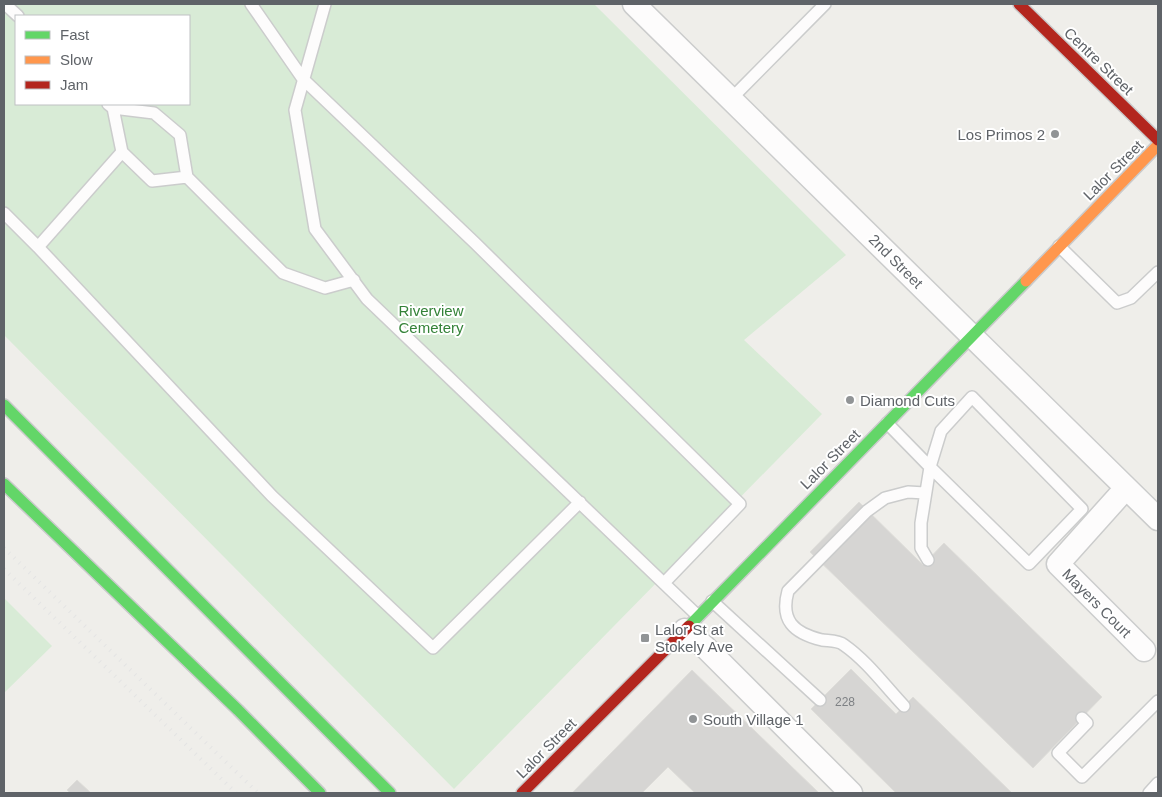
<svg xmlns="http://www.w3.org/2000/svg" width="1162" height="797" font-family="Helvetica,sans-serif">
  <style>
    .green { fill: #d8ebd6; fill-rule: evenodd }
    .building { fill: #d6d5d3; stroke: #deddd9 }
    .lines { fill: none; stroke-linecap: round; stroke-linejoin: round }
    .lane-casing { stroke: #cbcccc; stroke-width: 14 }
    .street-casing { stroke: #cbcccc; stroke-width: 25 }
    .fast-casing { stroke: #cacacb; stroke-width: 14 }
    .slow-casing { stroke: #cacacb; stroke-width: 14 }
    .jam-casing { stroke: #cacacb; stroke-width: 14 }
    .lane { stroke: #fdfcfc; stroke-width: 11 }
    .street { stroke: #fdfcfc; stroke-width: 22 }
    .fast { stroke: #63d668; stroke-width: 11 }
    .slow { stroke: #ff974d; stroke-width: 11 }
    .jam { stroke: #b3261e; stroke-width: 11 }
    .rail { stroke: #e4e4e4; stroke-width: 4; stroke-dasharray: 1 6; stroke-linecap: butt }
    .poi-dot { fill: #919496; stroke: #fff; stroke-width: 2 }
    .labels { text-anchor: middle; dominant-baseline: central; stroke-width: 4; stroke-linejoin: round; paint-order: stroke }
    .number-label { font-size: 12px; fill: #7e8184 }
    .street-label { font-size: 15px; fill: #5f6368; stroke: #fff }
    .poi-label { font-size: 15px; fill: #5f6368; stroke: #fff; text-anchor: start }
    .park-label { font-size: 15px; fill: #348238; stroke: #fff }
  </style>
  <rect width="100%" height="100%" fill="#efeeea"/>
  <!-- green -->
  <path class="green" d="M4,4H594L846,255L744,340L822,414L454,789L4,335ZM16,16H189V104H16Z
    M4,598L52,646L4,693Z"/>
  <!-- building -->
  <path class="building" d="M859,502L923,565L944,543L1102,697L1033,768L810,552Z
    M851,669L896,714L913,697L1012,793H896L811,709Z
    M692,670L819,793H695L668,767L642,793H572Z
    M77,780L91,793H70L67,790Z"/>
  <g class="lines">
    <defs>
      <path id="lane" d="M5,4L18,16
        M251,4L303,79L475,243L740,504L664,583
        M325,4L295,110L315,229L367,299L698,616
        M731,99L825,4
        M108,104L113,108L154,113L180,135L187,177L283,273L325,288L354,280
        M113,108L122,152L152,181L187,177
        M122,152L38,247L272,496L433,648L580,502
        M4,213L38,247
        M1059,246L1117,303L1131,298L1158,272
        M972,397L1082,509L1029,564L930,467L941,431Z
        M887,423L930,467L921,523V548L928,560
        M712,601L820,700
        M904,706C885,686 867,661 844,645C838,640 829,641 822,640C793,633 780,620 788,591L867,511L885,498L908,492L925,493
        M1082,718L1087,723L1058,753L1082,777L1158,701
        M1149,793L1158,783"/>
      <path id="street" d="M634,4L1158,519
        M1126,488L1058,564L1144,650
        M685,630L706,648L851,793"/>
      <path id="fast" d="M4,405L390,793
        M4,484L238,710L320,793
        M689,626L1026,281"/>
      <path id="slow" d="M1026,281L1158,145"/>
      <path id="jam" d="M1019,4L1158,140
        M522,793L689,626"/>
    </defs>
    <!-- lane casing -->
    <use href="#lane" class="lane-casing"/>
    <!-- street casing -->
    <use href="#street" class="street-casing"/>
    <!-- fast casing -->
    <use href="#fast" class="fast-casing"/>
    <!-- slow casing -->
    <use href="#slow" class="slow-casing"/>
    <!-- jam casing -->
    <use href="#jam" class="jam-casing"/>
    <!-- lane -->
    <use href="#lane" class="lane"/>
    <!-- street -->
    <use href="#street" class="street"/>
    <!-- fast -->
    <use href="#fast" class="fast"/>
    <!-- slow -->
    <use href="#slow" class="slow"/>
    <!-- jam -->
    <use href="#jam" class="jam"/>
    <!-- rail -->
    <path class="rail" d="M4,548L258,793
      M4,569L236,793"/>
  </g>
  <!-- markers -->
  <g class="poi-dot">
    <circle cx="1055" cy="134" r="5"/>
    <circle cx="850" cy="400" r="5"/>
    <rect x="640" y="633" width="10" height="10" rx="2.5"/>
    <circle cx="693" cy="719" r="5"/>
  </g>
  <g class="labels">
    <!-- number labels -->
    <g class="number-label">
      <text x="845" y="702">228</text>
    </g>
    <!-- street labels -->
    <g class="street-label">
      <text transform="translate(1099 61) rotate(44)">Centre Street</text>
      <text transform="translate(1113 170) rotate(-45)">Lalor Street</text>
      <text transform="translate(896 261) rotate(45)">2nd Street</text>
      <text transform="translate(830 459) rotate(-45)">Lalor Street</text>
      <text transform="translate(1097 603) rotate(45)">Mayers Court</text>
      <text transform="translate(546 748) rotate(-45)">Lalor Street</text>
    </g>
    <!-- poi labels -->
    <g class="poi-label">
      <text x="1045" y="134" text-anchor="end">Los Primos 2</text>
      <text x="860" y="400">Diamond Cuts</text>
      <text x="655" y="629">Lalor St at<tspan x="655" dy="17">Stokely Ave</tspan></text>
      <text x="703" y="719">South Village 1</text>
    </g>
    <!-- park labels -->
    <g class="park-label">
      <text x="431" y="310">Riverview<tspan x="431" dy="17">Cemetery</tspan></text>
    </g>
  </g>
  <!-- border -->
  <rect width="1162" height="797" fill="none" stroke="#5f6368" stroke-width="10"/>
  <!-- legend -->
  <rect x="15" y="15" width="175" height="90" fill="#ffffff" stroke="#bfc1c3"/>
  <rect x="25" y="31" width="25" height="8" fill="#63d668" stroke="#bfc1c3"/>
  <text x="60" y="40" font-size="15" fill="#5f6368">Fast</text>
  <rect x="25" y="56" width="25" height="8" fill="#ff974d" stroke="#bfc1c3"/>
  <text x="60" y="65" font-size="15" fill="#5f6368">Slow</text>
  <rect x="25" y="81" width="25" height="8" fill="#b3261e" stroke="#bfc1c3"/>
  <text x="60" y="90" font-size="15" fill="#5f6368">Jam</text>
</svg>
